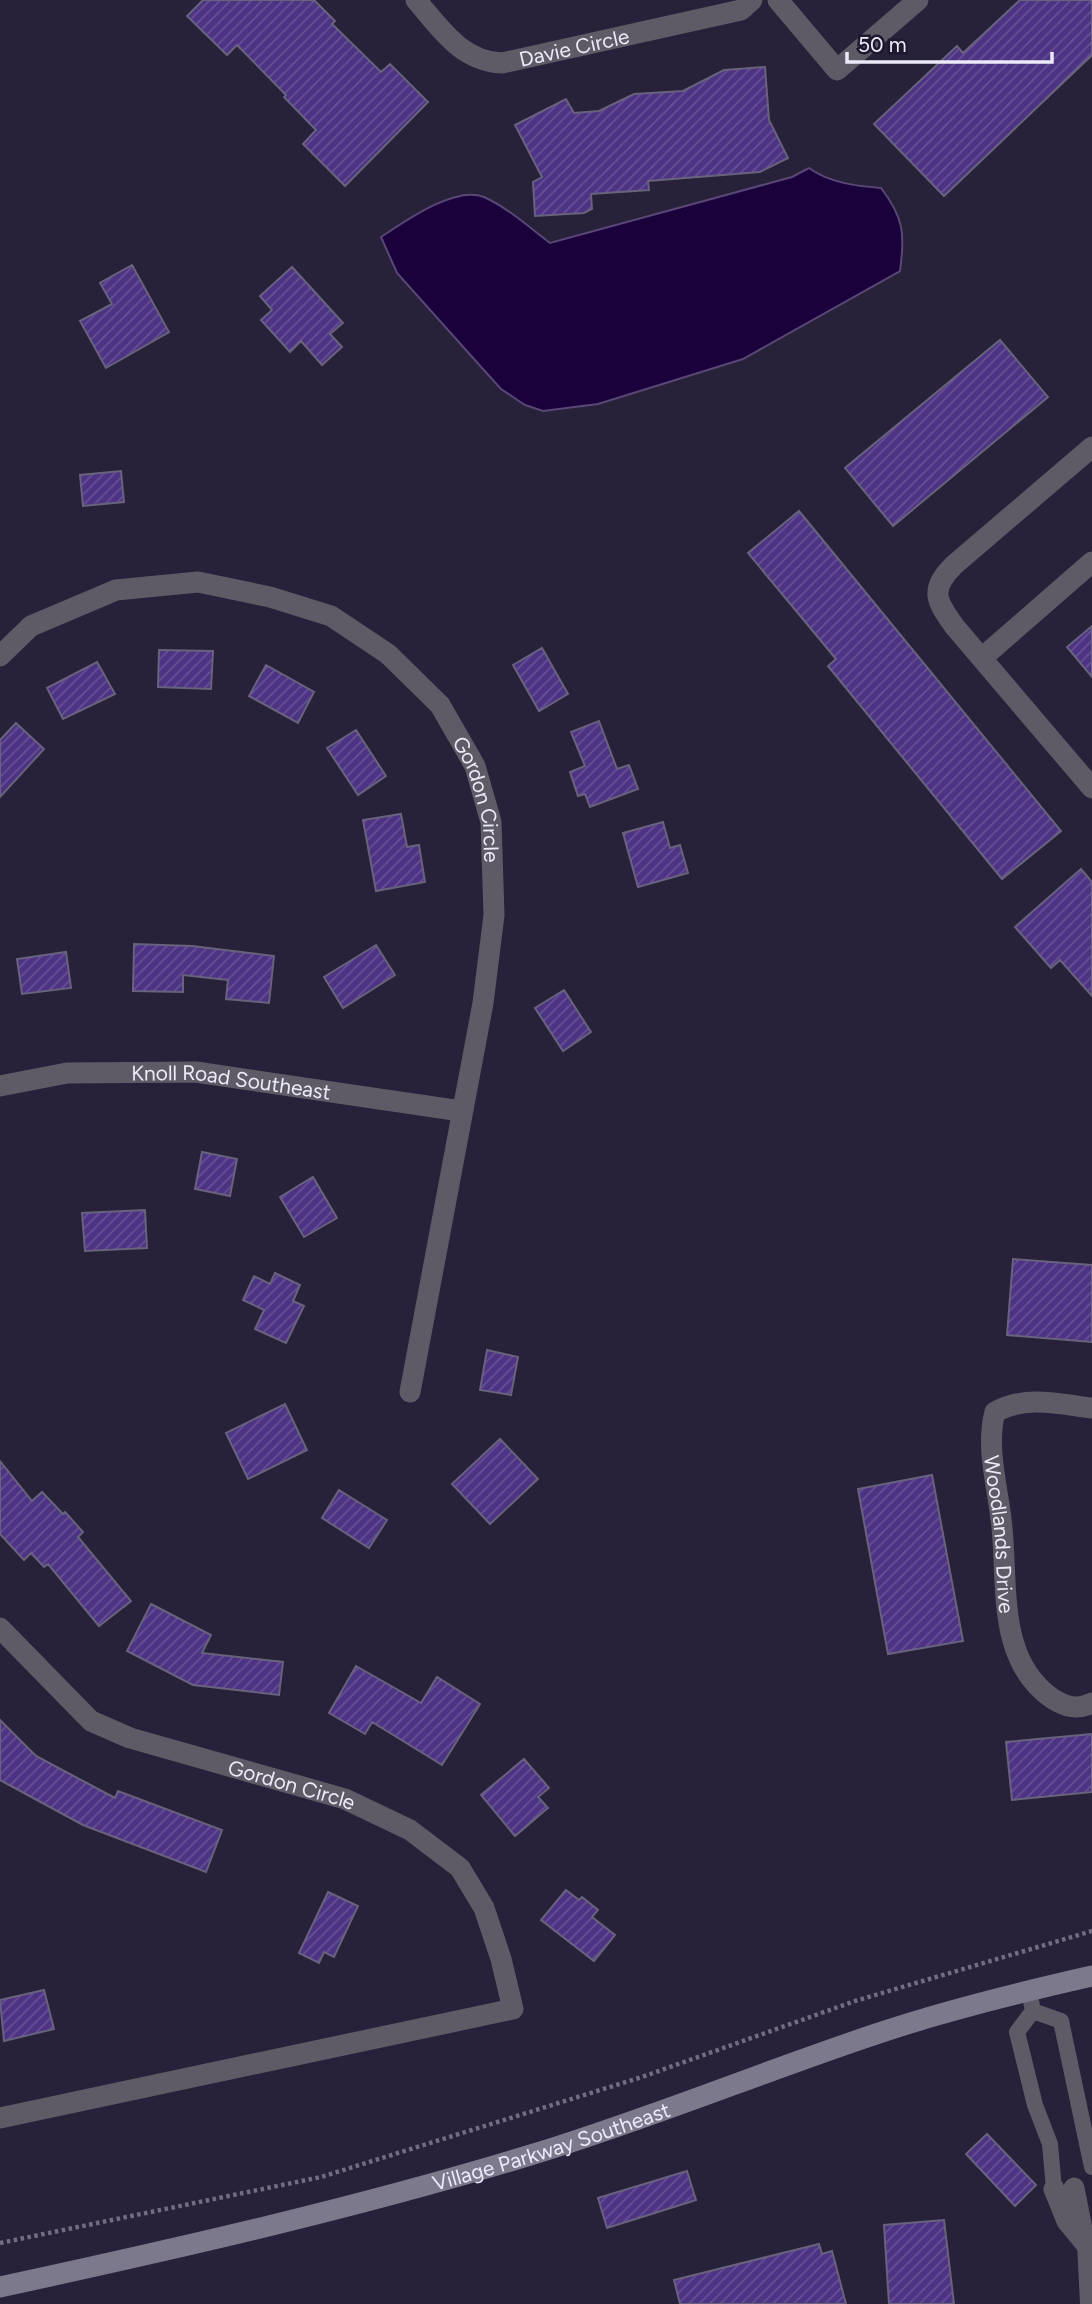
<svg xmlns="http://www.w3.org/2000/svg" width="1092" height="2304" font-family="Figtree,sans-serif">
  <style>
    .water { fill: #1a013c; stroke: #594775; stroke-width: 2 }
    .building { fill: url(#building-hatch); stroke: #68627d; stroke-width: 2 }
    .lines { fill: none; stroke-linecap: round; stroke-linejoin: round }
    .path { stroke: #726e82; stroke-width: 4.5; stroke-dasharray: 3.5 3.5; stroke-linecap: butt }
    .lane { stroke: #5e5b67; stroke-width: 16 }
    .street { stroke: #5e5b67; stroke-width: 21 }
    .secondary { stroke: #7d798d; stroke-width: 21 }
    .labels { text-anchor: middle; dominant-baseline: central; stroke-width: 6; stroke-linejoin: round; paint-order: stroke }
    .street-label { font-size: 21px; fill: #ece9f9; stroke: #1e182e }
  </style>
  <defs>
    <pattern id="building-hatch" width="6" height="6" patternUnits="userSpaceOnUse" patternTransform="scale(1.75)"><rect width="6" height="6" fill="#4d3383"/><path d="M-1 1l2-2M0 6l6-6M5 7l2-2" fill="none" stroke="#675195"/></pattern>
  </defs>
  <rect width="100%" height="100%" fill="#272139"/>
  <!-- water -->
  <path class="water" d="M809,168C830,183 856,186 881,188C904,218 905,234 900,271L743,359L598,404L543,411L525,405L501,389L482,368L397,273L381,237C404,222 455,185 484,197C508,208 529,227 550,243L792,177Z"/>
  <!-- building -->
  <path class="building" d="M203,0H314L335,21L332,24L381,72L390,64L428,102L345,186L303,144L316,130L284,97L286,95L237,45L227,55L187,16Z
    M1020,0H1092V55L944,196L874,124L957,46L963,53Z
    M765,67L769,120L788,158L760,172L648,181L649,190L591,194L592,209L584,213L535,216L533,182L542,177L515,125L566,99L574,113L599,111L634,94L683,91L724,70Z
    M132,265L169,332L106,368L80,321L112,304L100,283Z
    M292,267L343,323L330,334L342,347L322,365L301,341L290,352L261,320L272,310L260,296Z
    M1000,340L1048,397L893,526L845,468Z
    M121,471L124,502L83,506L80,475Z
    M799,511L1061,831L1002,879L828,666L836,659L748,553Z
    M1092,626V677L1067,647Z
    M542,648L568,694L539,711L513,665Z
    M159,650L213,651L211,689L158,687Z
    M97,662L115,694L63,719L47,688Z
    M266,665L314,692L298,723L249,696Z
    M599,721L617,769L629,765L638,789L590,807L585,794L578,796L570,772L585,766L571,732Z
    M16,723L44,749L0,797V740Z
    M356,730L386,776L358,795L327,748Z
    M401,814L407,847L419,845L425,882L376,891L363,820Z
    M663,822L670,848L680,845L688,873L638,887L623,833Z
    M1081,869L1092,882V996L1060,960L1051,968L1015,927Z
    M134,944L192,946L274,956L269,1003L226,999L228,980L183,975V992L133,991Z
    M376,945L395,975L343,1008L324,977Z
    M66,952L71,988L22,994L17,959Z
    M564,990L591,1032L563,1051L535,1008Z
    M202,1152L237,1159L230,1196L195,1189Z
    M313,1177L337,1218L304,1237L280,1197Z
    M145,1210L147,1248L85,1251L82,1213Z
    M1013,1259L1092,1265V1342L1007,1335Z
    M275,1273L300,1285L293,1301L304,1306L286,1343L255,1329L264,1310L243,1300L254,1276L270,1284Z
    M487,1350L518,1357L511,1395L480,1390Z
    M285,1404L307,1450L248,1479L226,1433Z
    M500,1439L538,1479L490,1524L452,1484Z
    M0,1461L32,1501L42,1492L63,1514L65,1512L83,1532L78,1537L131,1601L99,1626L48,1564L44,1567L31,1553L24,1560L0,1534Z
    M932,1475L963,1641L888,1654L858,1489Z
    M339,1490L387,1520L369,1548L322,1518Z
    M151,1604L211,1635L202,1653L283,1662L279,1695L193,1685L127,1651Z
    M356,1666L421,1703L437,1677L480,1704L442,1765L372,1722L365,1734L329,1713Z
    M0,1720L36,1756L115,1798L118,1791L222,1830L206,1872L83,1825L0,1780Z
    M1092,1734V1792L1012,1800L1006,1742Z
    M524,1759L549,1788L538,1797L548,1808L515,1836L481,1795Z
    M566,1890L579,1900L582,1897L598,1910L592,1917L615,1935L594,1961L541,1920Z
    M328,1892L358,1906L334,1957L324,1952L319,1963L299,1953Z
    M44,1990L54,2029L4,2041L0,2000Z
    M987,2134L1036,2185L1015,2206L966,2154Z
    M687,2171L696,2200L607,2228L598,2198Z
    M944,2220L954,2304H889L884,2225Z
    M819,2244L822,2254L832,2251L846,2304H680L674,2280Z"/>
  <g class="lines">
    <!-- path -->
    <path class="path" d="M0,2243L321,2177L642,2077L855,2001L1092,1931"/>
    <!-- lane -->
    <path class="lane" d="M1029,1991L1033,2011L1017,2032L1035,2105L1050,2144L1054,2189
      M1033,2011L1061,2021L1092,2167
      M1085,2243L1088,2304"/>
    <!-- street -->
    <g class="street">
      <path id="s1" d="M416,0C441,29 461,61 502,63L741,10L752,0"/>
      <path d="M778,0L837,70L918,0"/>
      <path d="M1092,447L954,565C929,590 936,601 955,627L1092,788"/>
      <path id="s2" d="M0,656L31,626L116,590L198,582L270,597L331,616L388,654L440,705L475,766L491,822L494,915L483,1003L410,1392"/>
      <path d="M983,657L1092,562"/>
      <path id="s3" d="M0,1086L67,1073L196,1072L461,1111"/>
      <path id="s4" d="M1092,1408C1059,1404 1026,1395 995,1412C985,1448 999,1491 1002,1528C1008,1587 997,1661 1053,1699C1066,1707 1077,1710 1092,1703"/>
      <path id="s5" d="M0,1628L91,1721L130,1738L345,1799L410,1830L460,1868L484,1908L501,1959L513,2009L0,2118"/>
      <path d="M1074,2188L1083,2234"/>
      <path d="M1054,2189L1067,2221L1085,2243"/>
    </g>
    <!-- secondary -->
    <path class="secondary" id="s6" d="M0,2287C180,2248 361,2207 537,2153C654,2117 767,2070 882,2032C951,2009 1021,1992 1092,1976"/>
  </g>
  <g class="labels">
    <!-- street labels -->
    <g class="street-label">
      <text stroke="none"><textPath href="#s1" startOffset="184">Davie Circle</textPath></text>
      <text stroke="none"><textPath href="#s2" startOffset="600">Gordon Circle</textPath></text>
      <text stroke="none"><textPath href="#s3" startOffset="233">Knoll Road Southeast</textPath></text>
      <text stroke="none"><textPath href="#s4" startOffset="222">Woodlands Drive</textPath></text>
      <text stroke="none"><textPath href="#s5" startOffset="341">Gordon Circle</textPath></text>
      <text stroke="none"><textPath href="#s6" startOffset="569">Village Parkway Southeast</textPath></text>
    </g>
  </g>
  <!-- scale -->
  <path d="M847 52v10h205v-10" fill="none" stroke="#ece9f9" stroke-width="3.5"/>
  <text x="858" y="52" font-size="21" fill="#ece9f9" stroke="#1e182e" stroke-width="5" paint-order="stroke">50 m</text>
</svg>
